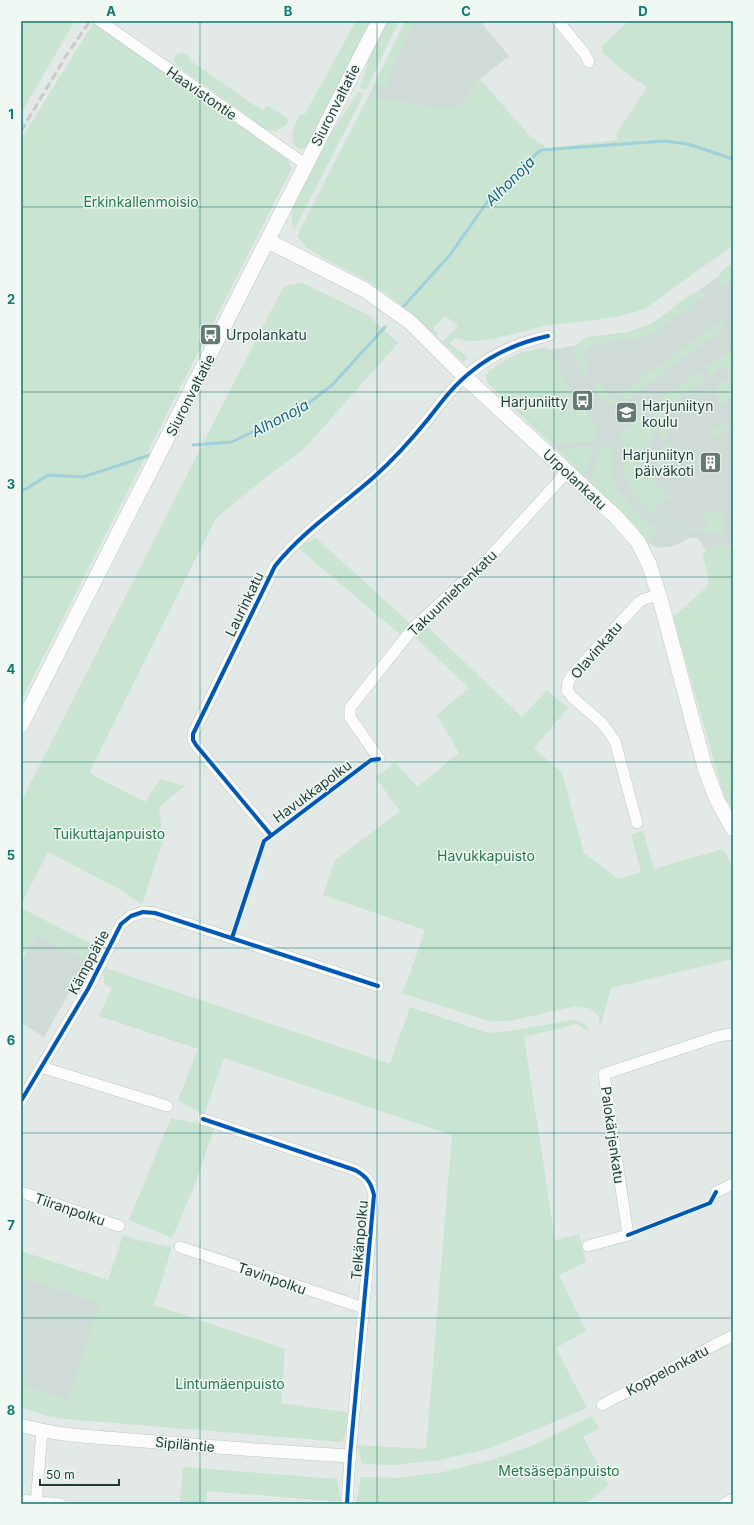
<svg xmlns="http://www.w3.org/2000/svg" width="754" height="1525" font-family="Inter,sans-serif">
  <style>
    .built { fill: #cfdbd6 }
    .green { fill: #cae4d2 }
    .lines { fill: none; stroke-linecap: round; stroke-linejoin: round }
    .stream { stroke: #9fd0db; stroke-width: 3 }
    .minor-casing { stroke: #bfc6c3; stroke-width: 12 }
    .tertiary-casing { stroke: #bfc6c3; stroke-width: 14 }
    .secondary-casing { stroke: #bec7c4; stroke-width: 16 }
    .minor { stroke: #fbfcfb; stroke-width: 11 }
    .tertiary { stroke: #fbfcfb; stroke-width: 13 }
    .secondary { stroke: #fbfcfb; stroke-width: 15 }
    .rail { stroke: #c6cac9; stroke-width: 3; stroke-dasharray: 8 4; stroke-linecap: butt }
    .cycleway-casing { stroke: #f0f8f4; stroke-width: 6 }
    .cycleway { stroke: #0057b8; stroke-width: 4 }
    .grid { fill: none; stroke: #0f766e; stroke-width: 1; stroke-opacity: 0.55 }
    .labels { text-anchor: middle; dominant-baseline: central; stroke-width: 3; stroke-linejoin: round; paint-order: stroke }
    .street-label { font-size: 14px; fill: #1f3d36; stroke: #f0f8f4 }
    .park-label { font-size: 14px; fill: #257848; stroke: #f0f8f4 }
    .poi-label { font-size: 14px; fill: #1f3d36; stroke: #f0f8f4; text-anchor: start }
    .water-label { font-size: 15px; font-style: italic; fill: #14687e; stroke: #f0f8f4 }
    .neatline { fill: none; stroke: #0f766e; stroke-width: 1.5 }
    .grid-label { font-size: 13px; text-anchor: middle; font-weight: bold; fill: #0f766e }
  </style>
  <rect width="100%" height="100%" fill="#e2e9e6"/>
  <!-- built -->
  <path class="built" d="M414,21H480L509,56L480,79L474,85L468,98L454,108H437L368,97L374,85H385Z
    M733,263V547L719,545L706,550L698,538H689L674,546L658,548L647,542L636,526L487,382L486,377L489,371L504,361L520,353L543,348L550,350L577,345L583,340L588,337L628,332L651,324L719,276L723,270Z
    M36,934L87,961L44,1037L21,1023V963Z
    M21,1276L101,1303L68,1400L21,1385Z"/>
  <!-- green -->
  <path class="green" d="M21,21H75L21,113Z
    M356,21H373L310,143L302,149C285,146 295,124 300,114H305Z
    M387,21H399L366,90L360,88L369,57Z
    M405,21H414L385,85H374Z
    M629,21H733V245L646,308C614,321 579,320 546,326C524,330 495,341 473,341C467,341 461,339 455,338L450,343L468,358L463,362L442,342L458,326L448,318L443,317L433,329L438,333L436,336L396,301L373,284L315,253L306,247L297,236L368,97L437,108H454L468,98L474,85L480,79L530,136L547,148L618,140L616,134L647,87L631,77L602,52V46Z
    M94,22L286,157L292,168L21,701V139Z
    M179,53H184L189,56L188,59L263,111L267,105L287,118L288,122L285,126L276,131L265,129L176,65L174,61L175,56Z
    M358,92L364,94L294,230C291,221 291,215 294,205L330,135Z
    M733,263V275L726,286L722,287C713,276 725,269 733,263Z
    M303,283L368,315L398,343L303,450L265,478L216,518L89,773L145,802L160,779L185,786L159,807L163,841L142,905L123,891L48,852L21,904V802L225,400L284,286Z
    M701,292L707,294L649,336L594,345C583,351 582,359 589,370L585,374L583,373C574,359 567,345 588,337C609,335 633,334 652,324C668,315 682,295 701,292Z
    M724,319V325L719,334L695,349L627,400L621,393Z
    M543,348L550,350L560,363L559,368L560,374L597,428L596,440L571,443H550L487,382L486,377C496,359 524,352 543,348Z
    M733,349V377L722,366L711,376L705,367Z
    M698,372L706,378L666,409L667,415L660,421C663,428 667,431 669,438L662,440C656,431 654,419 648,409Z
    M731,378L733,384V395L722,404L718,400L716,387L721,381L723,384Z
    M597,383H599L612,400L615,397L620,404C606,406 601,398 593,387Z
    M642,414L650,422L651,429L655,438C654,443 648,445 646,450C640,468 659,486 670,496L669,501L665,500L657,505L654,513C670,526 684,528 705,529L707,523L702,513L705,510L723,513V534L705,533L674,526L664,522L645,507L635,496L624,479L623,473L625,449L620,433Z
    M724,425L731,426L717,437L712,430L717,426Z
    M609,443L612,457L611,472L616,489L646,521L659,531L647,542L636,526L591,483V480C595,467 596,449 609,443Z
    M673,443L674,444L669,448L668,452L673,454L677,446L681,449C679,454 677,462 673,466C664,475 655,463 654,454L660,447Z
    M594,446L584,477L558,450L559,449Z
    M316,538L411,624L402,636L297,547Z
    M719,545L733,547V809L724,796L673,617L708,586V576L703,556L706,550Z
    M428,627L522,717L547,690L568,708L534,748L562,773L584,853L618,879L641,872L631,834L643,831L654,869L723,849L733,868V959L611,988L600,1028L599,1016L589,1008L575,1006L514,1020L492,1022L401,993L408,979L425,930L323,895L335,860L365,838L400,811L376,778L395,762L417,787L459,753L437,715L469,688L414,636Z
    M21,908L95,946L87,961L36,934L26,953L21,951Z
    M103,967L390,1064L410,1007L488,1033L516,1030L572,1020C579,1021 586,1024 590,1030H586L577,1024L524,1037L555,1240L579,1234L586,1262L559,1275L586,1331L556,1348L587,1408L488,1449L440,1460L396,1465L362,1464L357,1445L426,1449L452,1135L224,1058L204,1115L178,1100L198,1049L99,1016L112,988L104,984Z
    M171,1118L215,1127L195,1184L172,1238L129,1220Z
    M123,1235L138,1240L172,1247L154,1305L285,1349L281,1403L352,1413L342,1442L66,1419L50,1417L21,1407V1385L68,1400L100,1303L21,1276V1251L108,1280Z
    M592,1416L599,1428L583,1437L609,1485L585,1504H356L361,1477L397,1478L443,1472L491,1460L534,1445Z
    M183,1467L337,1479L341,1502L207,1491L206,1504H180Z"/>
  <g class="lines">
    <!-- stream -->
    <path class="stream" d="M402,308L449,256L488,201L522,166L541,150L664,141L688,144L733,159
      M193,445L232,442L309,403L333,384L385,327
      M21,490L26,489L48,475L83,477L150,455"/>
    <defs>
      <path id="minor" d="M100,21L305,164
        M558,21L585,54L589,62
        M379,759L350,717V708L413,628L485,562L567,472
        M637,823L615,741L602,723L573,698L567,690L568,682L573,674L638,603L644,599L659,595
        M271,835L196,745L193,740V734L275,566C303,531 340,507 374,477C394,459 412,439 429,418C442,401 455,384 472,371C494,353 521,342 548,336
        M41,1067L167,1106
        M21,1101L88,989L121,924L131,916L143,912L155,913L378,986
        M203,1119L355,1170C366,1176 371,1182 374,1195L350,1456L347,1504
        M21,1192L119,1226
        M716,1192L733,1184
        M588,1246L628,1235L604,1074L719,1036L733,1034
        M180,1247L364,1308
        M602,1405L720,1342L733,1336
        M21,1500L60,1504
        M36,1504L42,1431
        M724,1504L733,1499"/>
      <path id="tertiary" d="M21,1425C60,1437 103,1437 144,1441C213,1447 281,1452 350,1456"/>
      <path id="secondary" d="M268,241L365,290L410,322L465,377L616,517L638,542L649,564L659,595L705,768L717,800L733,829
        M21,725L379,21"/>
    </defs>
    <!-- minor casing -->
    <use href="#minor" class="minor-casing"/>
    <!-- tertiary casing -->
    <use href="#tertiary" class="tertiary-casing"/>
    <!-- secondary casing -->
    <use href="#secondary" class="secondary-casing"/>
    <!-- minor -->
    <use href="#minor" class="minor"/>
    <!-- tertiary -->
    <use href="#tertiary" class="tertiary"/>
    <!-- secondary -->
    <use href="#secondary" class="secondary"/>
    <!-- rail -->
    <path class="rail" d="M21,131L66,56L90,21"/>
    <defs>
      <path id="cycleway" d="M271,835L196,745L193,740V734L275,566C303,531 340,507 374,477C394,459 412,439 429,418C442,401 455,384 472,371C494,353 521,342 548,336
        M232,938L264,841L371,760L379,759
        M21,1101L88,989L121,924L131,916L143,912L155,913L378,986
        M203,1119L355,1170C366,1176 371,1182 374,1195L350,1456L347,1504
        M628,1235L710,1203L716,1192"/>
    </defs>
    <!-- cycleway casing -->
    <use href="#cycleway" class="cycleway-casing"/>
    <!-- cycleway -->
    <use href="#cycleway" class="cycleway"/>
  </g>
  <!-- grid -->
  <path class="grid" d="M200,21V1504M377,21V1504M554,21V1504M21,207H733M21,392H733M21,577H733M21,762H733M21,948H733M21,1133H733M21,1318H733"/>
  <!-- icons -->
  <defs>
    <symbol id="bus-square" viewBox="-11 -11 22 22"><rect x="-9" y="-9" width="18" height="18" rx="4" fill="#637974" stroke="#f0f8f4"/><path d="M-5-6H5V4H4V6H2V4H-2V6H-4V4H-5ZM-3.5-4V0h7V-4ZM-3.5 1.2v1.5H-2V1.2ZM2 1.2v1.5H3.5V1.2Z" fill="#fff"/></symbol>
    <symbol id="school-square" viewBox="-11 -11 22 22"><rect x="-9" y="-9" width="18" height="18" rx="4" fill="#637974" stroke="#f0f8f4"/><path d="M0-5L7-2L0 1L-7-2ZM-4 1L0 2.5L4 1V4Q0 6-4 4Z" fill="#fff"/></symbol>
    <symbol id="building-square" viewBox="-11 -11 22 22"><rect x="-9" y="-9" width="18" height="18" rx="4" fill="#637974" stroke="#f0f8f4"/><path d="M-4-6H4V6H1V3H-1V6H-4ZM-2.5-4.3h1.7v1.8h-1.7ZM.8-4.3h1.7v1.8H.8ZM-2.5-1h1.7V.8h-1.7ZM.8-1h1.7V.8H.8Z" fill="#fff"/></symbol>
  </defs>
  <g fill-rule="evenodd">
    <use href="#bus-square" x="198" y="322" width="25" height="25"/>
    <use href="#bus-square" x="570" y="388" width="25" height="25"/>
    <use href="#school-square" x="614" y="400" width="25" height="25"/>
    <use href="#building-square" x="698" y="450" width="25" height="25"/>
  </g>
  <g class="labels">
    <!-- street labels -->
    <g class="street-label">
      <text transform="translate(202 93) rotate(35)">Haavistontie</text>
      <text transform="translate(335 105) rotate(-63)">Siuronvaltatie</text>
      <text transform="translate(190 395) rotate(-63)">Siuronvaltatie</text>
      <text transform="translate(575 479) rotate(43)">Urpolankatu</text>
      <text transform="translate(452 593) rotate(-44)">Takuumiehenkatu</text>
      <text transform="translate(244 604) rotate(-64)">Laurinkatu</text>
      <text transform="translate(596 650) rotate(-49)">Olavinkatu</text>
      <text transform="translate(312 791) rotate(-37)">Havukkapolku</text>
      <text transform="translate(88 962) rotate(-62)">Kämppätie</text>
      <text transform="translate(613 1135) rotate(82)">Palokärjenkatu</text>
      <text transform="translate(70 1209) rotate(19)">Tiiranpolku</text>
      <text transform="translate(359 1240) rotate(-85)">Telkänpolku</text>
      <text transform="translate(272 1278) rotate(19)">Tavinpolku</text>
      <text transform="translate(667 1370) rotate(-28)">Koppelonkatu</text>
      <text transform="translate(185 1444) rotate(5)">Sipiläntie</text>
    </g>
    <!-- park labels -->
    <g class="park-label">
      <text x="141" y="201">Erkinkallenmoisio</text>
      <text x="109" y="833">Tuikuttajanpuisto</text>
      <text x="486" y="855">Havukkapuisto</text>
      <text x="230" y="1383">Lintumäenpuisto</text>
      <text x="559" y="1470">Metsäsepänpuisto</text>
    </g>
    <!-- poi labels -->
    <g class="poi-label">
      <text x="226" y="334">Urpolankatu</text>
      <text x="568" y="401" text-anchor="end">Harjuniitty</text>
      <text x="642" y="405">Harjuniityn<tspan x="642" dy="16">koulu</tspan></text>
      <text x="694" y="454" text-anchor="end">Harjuniityn<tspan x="694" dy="16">päiväkoti</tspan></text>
    </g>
    <!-- water labels -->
    <g class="water-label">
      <text transform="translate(510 181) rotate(-45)">Alhonoja</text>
      <text transform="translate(280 418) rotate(-28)">Alhonoja</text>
    </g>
  </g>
  <!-- border -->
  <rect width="754" height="1525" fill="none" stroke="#f0f8f4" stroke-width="44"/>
  <!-- scale -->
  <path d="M40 1479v6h79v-6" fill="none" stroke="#1f3d36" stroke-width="2"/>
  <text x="46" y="1479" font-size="12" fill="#1f3d36" stroke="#f0f8f4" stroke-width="3" paint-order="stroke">50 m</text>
  <rect x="22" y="22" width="710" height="1481" class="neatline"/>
  <g class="grid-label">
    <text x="111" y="16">A</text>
    <text x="288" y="16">B</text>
    <text x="466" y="16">C</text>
    <text x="643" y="16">D</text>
    <text x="11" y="119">1</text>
    <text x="11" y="304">2</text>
    <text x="11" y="489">3</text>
    <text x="11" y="674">4</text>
    <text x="11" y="860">5</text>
    <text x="11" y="1045">6</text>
    <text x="11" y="1230">7</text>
    <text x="11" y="1415">8</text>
  </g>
</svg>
